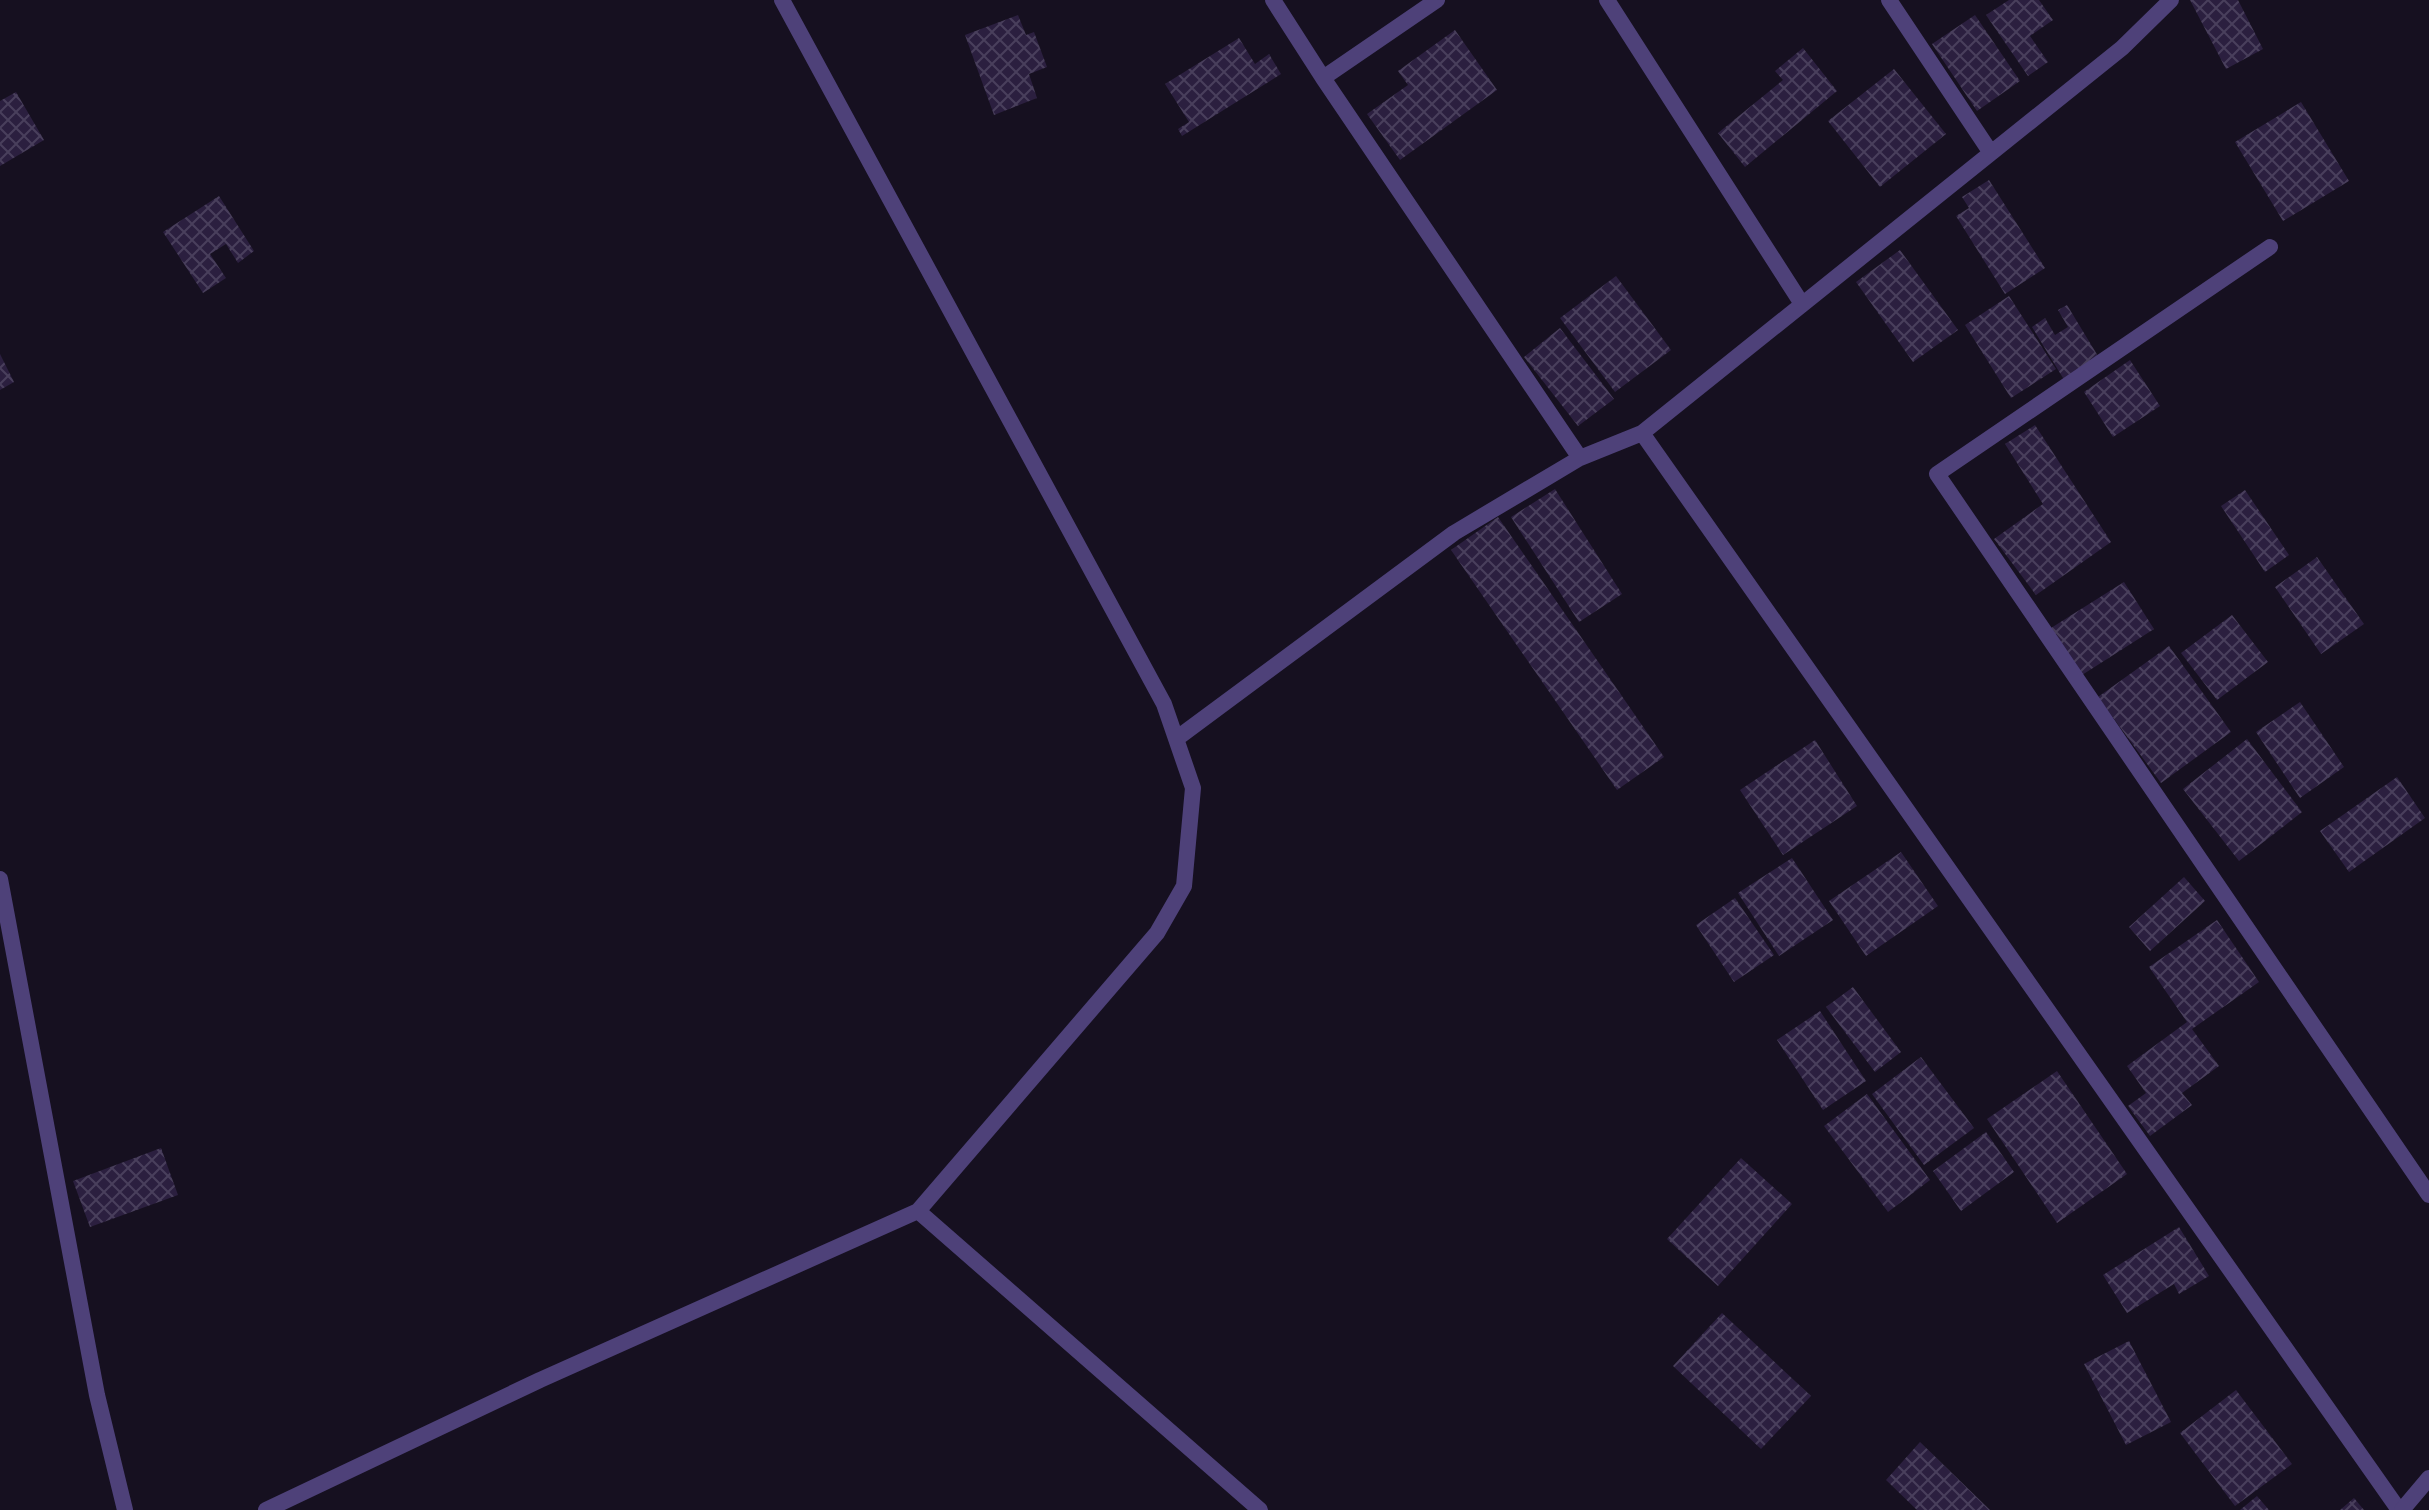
<svg xmlns="http://www.w3.org/2000/svg" width="2429" height="1510" font-family="Jost,sans-serif">
  <style>
    .building { fill: url(#building-cross-hatch) }
    .lines { fill: none; stroke-linecap: round; stroke-linejoin: round }
    .minor { stroke: #4e4179; stroke-width: 16 }
    .tertiary { stroke: #4e4179; stroke-width: 16 }
  </style>
  <defs>
    <pattern id="building-cross-hatch" width="8" height="8" patternUnits="userSpaceOnUse" patternTransform="scale(2)"><rect width="8" height="8" fill="#2b1f3f"/><path d="M0 0l8 8M0 8l8-8" fill="none" stroke="#493f5c"/></pattern>
  </defs>
  <rect width="100%" height="100%" fill="#161020"/>
  <!-- building -->
  <path class="building" d="M2009,0H2039L2053,20L2030,36L2048,62L2028,76L1986,15Z
    M2190,0H2238L2263,49L2226,69Z
    M1018,15L1026,35L1034,32L1047,67L1029,74L1037,98L994,115L965,35Z
    M1975,15L2020,81L1977,111L1932,44Z
    M1455,30L1497,90L1400,160L1367,114L1408,85L1398,71Z
    M1239,38L1255,64L1269,54L1281,74L1182,136L1178,129L1189,122L1165,84Z
    M1803,48L1837,91L1745,167L1718,133L1783,80L1775,71Z
    M1894,69L1946,134L1880,187L1828,121Z
    M16,92L44,140L0,166V101Z
    M2301,102L2349,181L2283,221L2235,142Z
    M1989,180L2045,268L2005,294L1956,216L1969,208L1962,197Z
    M219,196L254,251L238,263L226,244L210,254L226,278L203,293L163,232Z
    M1900,250L1958,330L1913,362L1856,282Z
    M1616,276L1671,350L1615,392L1560,318Z
    M2009,296L2056,369L2011,398L1965,325Z
    M2067,305L2101,361L2066,383L2032,327L2045,318L2055,335L2068,327L2058,310Z
    M1560,328L1614,399L1578,426L1524,357Z
    M0,354L14,382L0,390Z
    M2130,360L2160,406L2113,437L2084,392Z
    M2035,425L2111,542L2036,595L1994,539L2043,504L2005,444Z
    M1555,489L1622,594L1579,622L1511,517Z
    M2245,490L2289,555L2265,572L2221,506Z
    M1498,517L1664,757L1617,790L1451,550Z
    M2317,557L2364,624L2321,654L2275,587Z
    M2124,582L2154,629L2082,675L2051,628Z
    M2232,615L2268,662L2217,700L2181,653Z
    M2169,646L2231,732L2161,783L2098,697Z
    M2300,702L2344,767L2300,798L2256,732Z
    M2247,739L2302,812L2239,861L2183,789Z
    M1815,740L1857,806L1783,855L1740,790Z
    M2397,777L2425,818L2349,872L2320,831Z
    M1901,852L1938,906L1866,956L1829,901Z
    M1792,858L1833,920L1779,956L1738,893Z
    M2184,877L2205,901L2150,951L2129,927Z
    M1735,898L1774,955L1734,982L1696,925Z
    M2217,920L2259,982L2192,1029L2219,1066L2182,1093L2192,1105L2150,1136L2128,1106L2146,1093L2127,1066L2187,1022L2149,967Z
    M1853,987L1901,1052L1875,1072L1826,1007Z
    M1820,1011L1866,1081L1823,1110L1777,1040Z
    M1921,1057L1974,1128L1924,1165L1872,1094Z
    M2057,1071L2127,1174L2057,1223L1987,1119Z
    M1867,1094L1930,1180L1888,1212L1824,1126Z
    M1986,1132L2014,1172L1961,1211L1933,1171Z
    M161,1148L178,1195L90,1227L73,1181Z
    M1741,1158L1792,1204L1718,1286L1667,1239Z
    M2179,1227L2209,1276L2179,1294L2174,1284L2127,1313L2103,1275Z
    M1722,1313L1811,1396L1761,1449L1673,1366Z
    M2129,1341L2171,1422L2126,1445L2084,1364Z
    M2236,1390L2292,1464L2235,1506L2180,1433Z
    M1920,1442L1990,1510H1917L1886,1480Z
    M2257,1496L2269,1510H2240Z
    M2354,1498L2364,1510H2340Z"/>
  <g class="lines">
    <!-- minor -->
    <path class="minor" d="M782,0L1164,704L1193,788L1184,886L1157,933L918,1211
      M1273,0L1323,78
      M1437,0L1323,78L1580,458
      M1607,0L1802,304
      M1889,0L1991,153
      M2171,0L2122,48L1642,433L2399,1510
      M2270,247L1937,474L2429,1195
      M1176,739L1454,533L1580,458L1642,433
      M0,879L97,1395L125,1510
      M266,1510L540,1380L918,1211L1260,1510"/>
    <!-- tertiary -->
    <path class="tertiary" d="M2402,1510L2429,1478"/>
  </g>
</svg>
